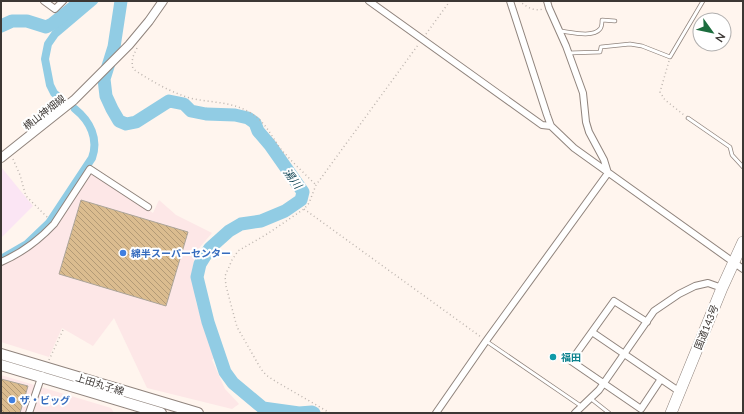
<svg xmlns="http://www.w3.org/2000/svg" width="744" height="414" font-family="Lato,'Noto Sans JP',sans-serif">
  <style>
    .commercial { fill: #fde7e7 }
    .medical { fill: #fbe5f4 }
    .lines { fill: none; stroke-linecap: round; stroke-linejoin: round }
    .canal { stroke: #91cce4; stroke-width: 8 }
    .river { stroke: #91cce4; stroke-width: 13 }
    .building { fill: url(#building-back-hatch); stroke: #aba499 }
    .service-casing { stroke: #90847d; stroke-width: 4.5 }
    .minor-casing { stroke: #90847d; stroke-width: 8 }
    .tertiary-casing { stroke: #90847d; stroke-width: 10 }
    .primary-casing { stroke: #90847d; stroke-width: 12 }
    .trunk-casing { stroke: #90847d; stroke-width: 12 }
    .path { stroke: #beb6b0; stroke-width: 1.5; stroke-dasharray: 1 3; stroke-linecap: butt }
    .service { stroke: #fff; stroke-width: 3 }
    .minor { stroke: #fff; stroke-width: 6 }
    .tertiary { stroke: #fff; stroke-width: 8 }
    .primary { stroke: #fff; stroke-width: 10 }
    .trunk { stroke: #fff; stroke-width: 11 }
    .shop-dot { fill: #3f7fe0; stroke: #fff; stroke-width: 1.5 }
    .culture-dot { fill: #0f9aa8; stroke: #fff; stroke-width: 1.5 }
    .labels { text-anchor: middle; dominant-baseline: central; stroke-width: 4; stroke-linejoin: round; paint-order: stroke }
    .street-label { font-size: 10px; fill: #3c3734; stroke: #fff }
    .shop-label { font-size: 10px; font-weight: bold; fill: #366cbe; stroke: #fff; text-anchor: start }
    .culture-label { font-size: 10px; font-weight: bold; fill: #0d838f; stroke: #fff; text-anchor: start }
    .water-label { font-size: 11px; font-style: italic; fill: #0b4050; stroke: #fff }
  </style>
  <defs>
    <pattern id="building-back-hatch" width="6" height="6" patternUnits="userSpaceOnUse"><rect width="6" height="6" fill="#dbbc8f"/><path d="M-1 5l2 2M0 0l6 6M5-1l2 2" fill="none" stroke="#b39a76"/></pattern>
  </defs>
  <rect width="100%" height="100%" fill="#fff5ee"/>
  <!-- commercial -->
  <path class="commercial" d="M94,173L153,213L159,200L176,215L212,233L200,247L194,260L192,272L196,302L214,358L212,360L225,389L239,404L232,409L147,388L114,318L93,346L62,328L49,357L1,342V264L38,242L88,175Z
    M1,375L111,408L114,413H1Z"/>
  <!-- medical -->
  <path class="medical" d="M1,167L33,206L1,238Z"/>
  <g class="lines">
    <!-- canal -->
    <path class="canal" d="M62,100L54,93L50,85L45,59L48,44L55,34L94,1
      M1,259L27,244L49,223L92,158C99,139 90,121 75,109"/>
    <!-- river -->
    <path class="river" d="M121,1L114,47L104,79L106,96L112,109L119,121L126,124L136,122L169,101L184,104L191,111L206,114L235,115L248,118L255,123L258,131L270,145L303,192L301,200L285,211L261,221L241,224L229,231L210,248L200,264L197,277L208,322L225,372L233,383L263,408L299,413L312,412L314,413
      M1,26L12,21H27L46,27L52,24L81,1"/>
  </g>
  <!-- building -->
  <path class="building" d="M81,200L188,232L166,306L59,274Z
    M1,379L28,386L20,413H1Z"/>
  <g class="lines">
    <defs>
      <path id="service" d="M560,31C570,32 593,38 600,29C602,27 602,23 602,20L615,21
        M569,53L600,52L601,47L630,44L642,46L670,57L703,1
        M688,118L730,147L732,155L743,167
        M486,341L581,406
        M590,398L609,413"/>
      <path id="minor" d="M44,1L55,9L63,1
        M369,1L542,125L551,126
        M510,1L547,115L551,126L574,148L743,269
        M1,262C22,253 39,240 54,224L90,169L148,207
        M647,322L614,301L571,361L641,409L661,379
        M592,332L680,392
        M29,413L42,375
        M436,413L486,341L608,173L604,160L589,132L586,122L583,93L566,46L549,8L547,1
        M575,413L599,390L654,311L679,294L695,286L708,283L722,288"/>
      <path id="tertiary" d="M1,158L74,100L129,45L149,21L163,1"/>
      <path id="primary" d="M1,354L198,413
        M1,365L161,413"/>
      <path id="trunk" d="M671,413L722,288L743,242"/>
    </defs>
    <!-- service casing -->
    <use href="#service" class="service-casing"/>
    <!-- minor casing -->
    <use href="#minor" class="minor-casing"/>
    <!-- tertiary casing -->
    <use href="#tertiary" class="tertiary-casing"/>
    <!-- primary casing -->
    <use href="#primary" class="primary-casing"/>
    <!-- trunk casing -->
    <use href="#trunk" class="trunk-casing"/>
    <!-- path -->
    <path class="path" d="M519,1C526,6 533,12 543,9
      M426,34L450,1
      M137,48C133,56 131,60 133,69C151,81 170,92 190,98C210,103 230,101 249,112C265,121 270,134 280,148C291,161 304,173 316,185
      M669,61L660,92L665,100L684,115
      M13,159L20,175L25,193L27,197L49,219
      M304,209L481,337
      M49,360L63,330
      M330,413L275,381L266,375L261,369L237,327L226,286L225,276L232,260L238,251L267,234L304,209L309,203L316,185L418,45"/>
    <!-- service -->
    <use href="#service" class="service"/>
    <!-- minor -->
    <use href="#minor" class="minor"/>
    <!-- tertiary -->
    <use href="#tertiary" class="tertiary"/>
    <!-- primary -->
    <use href="#primary" class="primary"/>
    <!-- trunk -->
    <use href="#trunk" class="trunk"/>
  </g>
  <!-- markers -->
  <g class="shop-dot">
    <circle cx="123" cy="253" r="4"/>
    <circle cx="12" cy="400" r="4"/>
  </g>
  <circle class="culture-dot" cx="553" cy="357" r="4"/>
  <g class="labels">
    <!-- street labels -->
    <g class="street-label">
      <text transform="translate(44 112) rotate(-38)">横山神畑線</text>
      <text transform="translate(706 327) rotate(-68)">国道143号</text>
      <text transform="translate(100 384) rotate(17)">上田丸子線</text>
    </g>
    <!-- shop labels -->
    <g class="shop-label">
      <text x="131" y="253">綿半スーパーセンター</text>
      <text x="20" y="400">ザ・ビッグ</text>
    </g>
    <!-- culture labels -->
    <g class="culture-label">
      <text x="561" y="357">福田</text>
    </g>
    <!-- water labels -->
    <g class="water-label">
      <text transform="translate(293 178) rotate(53)">湯川</text>
    </g>
  </g>
  <!-- border -->
  <rect width="744" height="414" fill="none" stroke="#3c3734" stroke-width="4"/>
  <!-- north arrow -->
  <g transform="translate(712 32) rotate(123)"><circle r="19" fill="#ffffff" stroke="#b1afae"/>
  <path d="M0-3L7 15L0 10L-7 15Z" fill="#1c6d3e"/>
  <text y="-6" font-size="11" font-weight="bold" text-anchor="middle" fill="#3c3734">N</text>
  </g>
</svg>
